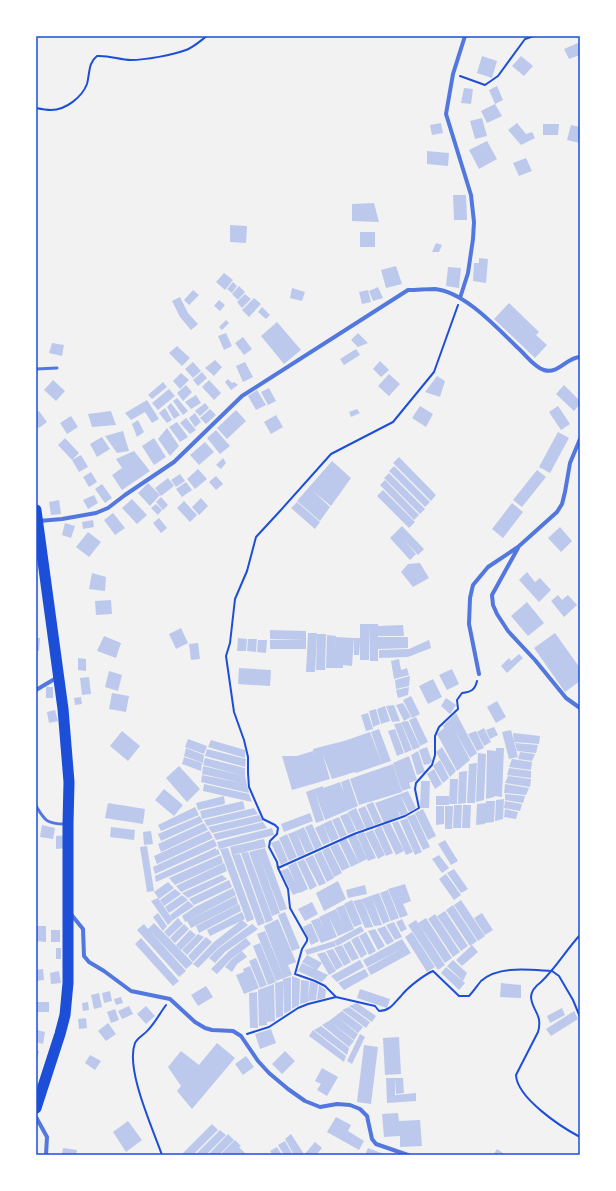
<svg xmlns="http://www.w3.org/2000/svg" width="616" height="1191" font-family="'DejaVu Sans',sans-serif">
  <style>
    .building { fill: #bdc9ec }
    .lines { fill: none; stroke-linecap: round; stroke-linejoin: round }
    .path { stroke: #1d4ed8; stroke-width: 2 }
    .service { stroke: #5277de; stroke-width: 3 }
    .minor { stroke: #5277de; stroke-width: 4 }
    .trunk { stroke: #1d4ed8; stroke-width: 11 }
    .neatline { fill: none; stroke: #1d4ed8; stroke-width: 1.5 }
  </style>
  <rect width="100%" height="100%" fill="#f2f2f2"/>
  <!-- building -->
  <path class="building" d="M578,43L580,47V55L569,59L564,49Z
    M482,56L497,61L492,78L477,73Z
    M521,56L533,66L524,76L512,66Z
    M497,86L503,100L495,104L502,116L487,123L481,111L495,104L489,90Z
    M464,88L473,89L471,104L461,103Z
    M482,118L487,136L475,139L470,121Z
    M441,123L443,133L432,135L430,125Z
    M517,123L526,134L532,132L535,138L521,145L508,130Z
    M543,124H559L558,135H543Z
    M571,125L580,127V143L567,140Z
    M487,141L497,159L479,169L469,150Z
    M427,151L449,153L448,166L427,164Z
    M526,158L532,171L519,176L513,163Z
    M453,195H466L467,220H454Z
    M374,203L379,222L352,221V204Z
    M230,225L247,226L246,243L230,242Z
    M360,232H375V247H360Z
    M436,243L442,245L439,252H432Z
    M479,258L488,259L486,283L473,281L474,263H479Z
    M396,266L402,284L386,288L381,270Z
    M448,267L461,268L459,288L446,286Z
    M224,273L233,280L225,290L216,282Z
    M233,282L237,286L232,293L227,289Z
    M239,286L245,292L238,300L232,294Z
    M378,287L383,298L373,301L369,291Z
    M292,288L305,292L302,301L290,298Z
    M193,290L199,295L189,305L184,300Z
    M368,290L371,302L362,304L359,292Z
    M245,294L251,299L242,308L237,302Z
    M180,297L188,313L198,324L191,330L180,317L172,301Z
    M254,298L261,304L249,317L242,310Z
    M219,300L225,305L220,311L214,306Z
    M509,303L539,332L536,335L547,345L535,358L494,319Z
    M262,307L270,315L266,319L258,312Z
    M226,320L229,323L222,330L219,327Z
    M277,322L301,350L284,364L261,336Z
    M226,333L232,346L224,350L218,336Z
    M358,333L368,343L358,347L351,340Z
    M243,337L252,349L244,355L235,343Z
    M52,343L64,345L62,356L49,353Z
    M177,346L190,358L182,366L169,353Z
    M356,349L360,355L344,365L340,359Z
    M215,360L222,367L214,376L205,368Z
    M380,361L389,370L381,377L373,369Z
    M193,362L201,371L193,378L185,369Z
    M245,362L253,377L243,382L236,366Z
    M202,372L207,378L198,386L193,380Z
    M181,373L189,380L180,389L173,381Z
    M389,374L400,384L389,396L378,386Z
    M437,376L445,381L440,397L425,392Z
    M228,379L232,383L234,382L238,385L231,390L225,382Z
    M53,380L65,391L56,401L44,390Z
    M209,380L221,393L214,400L202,387Z
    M163,382L167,387L152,399L148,395Z
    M186,385L192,392L183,401L177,393Z
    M564,385L580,401V404L574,411L556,394Z
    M269,388L276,401L268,405L261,392Z
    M169,389L175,396L158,410L152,403Z
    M257,390L266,405L256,410L248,396Z
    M196,395L201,403L191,409L185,402Z
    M177,398L188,411L183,415L173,401Z
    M147,400L159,419L152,423L145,412L131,420L125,413Z
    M171,403L180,415L174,419L167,407Z
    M205,403L209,408L200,416L195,411Z
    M420,406L433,414L426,427L412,418Z
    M558,406L570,424L561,430L549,412Z
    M165,408L172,420L167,423L159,413Z
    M210,409L216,415L206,424L200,418Z
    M357,409L360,413L351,417L349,412Z
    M236,410L246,421L227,439L217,428Z
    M39,411L47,422L39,428L36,425V413Z
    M111,411L116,425L92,427L88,414Z
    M195,413L201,422L195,427L189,418Z
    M276,415L283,427L271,434L264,422Z
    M71,416L78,427L67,434L60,423Z
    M186,418L196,430L190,434L180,423Z
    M138,420L144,432L137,437L132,424Z
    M177,422L188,437L180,442L169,427Z
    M167,428L179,446L170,456L158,439Z
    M216,430L230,446L220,454L207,438Z
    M123,431L129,451L117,453L105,436Z
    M558,432L569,438L550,473L539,467Z
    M102,437L110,449L97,457L90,444Z
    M65,438L79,453L72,460L58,445Z
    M154,438L166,457L154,465L142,446Z
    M205,442L214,452L199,465L190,455Z
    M134,451L150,471L122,490L112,475L122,468L116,459Z
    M81,455L88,467L79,472L72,460Z
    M399,457L436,495L431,501L393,463Z
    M223,458L226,463L221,469L216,465Z
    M332,461L351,478L336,499L318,484L336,499L331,506L313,491L330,507L320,521L297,501Z
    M394,466L430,502L425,507L389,471Z
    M198,469L207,479L195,489L187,479Z
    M537,470L546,477L522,507L513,500Z
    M91,472L97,482L89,487L83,477Z
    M389,473L425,509L420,514L384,478Z
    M180,474L185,481L176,487L171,480Z
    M216,476L223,484L216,490L209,482Z
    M168,478L174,486L161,496L155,488Z
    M385,480L419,515L414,520L380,485Z
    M186,482L192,490L182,497L176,489Z
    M148,483L160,495L150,506L138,493Z
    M102,484L112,498L105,503L95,489Z
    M383,490L415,522L409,528L377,496Z
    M94,495L98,503L88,509L83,500Z
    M161,497L168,505L163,510L156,502Z
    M201,498L208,506L199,515L192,507Z
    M132,499L147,515L137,524L122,508Z
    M59,500L61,514L51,515L49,502Z
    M184,501L197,515L190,522L177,508Z
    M297,502L320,522L315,529L291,508Z
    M512,503L523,512L503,538L492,529Z
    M156,504L162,510L158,515L151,508Z
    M113,513L125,528L115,535L104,520Z
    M159,518L167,528L161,533L153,523Z
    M93,520L94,527L83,529L82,522Z
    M65,523L75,526L71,538L62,535Z
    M402,526L424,549L418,555L404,540L416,554L410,560L390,538Z
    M560,527L572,541L561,552L548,538Z
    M88,532L101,542L89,557L76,547Z
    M420,563L429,578L413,587L401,572L408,564Z
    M527,572L535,582L540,578L551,590L539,602L519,580Z
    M92,573L106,577L105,591L89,589Z
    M558,595L562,600L568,595L577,605L564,617L551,601Z
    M111,600L112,614L96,615L95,601Z
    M527,602L544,623L528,636L511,616Z
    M360,624H369V660H360V643L359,655H354V638H360Z
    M369,624H378V626L403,625L404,636H378V637H408V648L378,649V661H370Z
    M181,628L188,643L176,649L169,634Z
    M270,630L306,631V640L270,639Z
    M308,633H317L315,672H306Z
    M555,633L580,668V681L565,692L534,648Z
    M317,634H326L325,670H316Z
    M327,635L336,636L335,656L336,637L354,638L352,666L343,665V668H326Z
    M104,636L121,643L116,658L97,651Z
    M36,638H40L39,651L36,650Z
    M238,638L247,639L246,651H237Z
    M248,639H257L256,652L247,651Z
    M258,640H267L266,653L257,652Z
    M270,640H306V649H270Z
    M429,640L431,648L408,657L379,658V650L409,649Z
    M198,643L200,659L191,660L189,644Z
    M519,654L523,658L507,673L501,666L509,658L511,661Z
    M78,658L86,659V671L78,670Z
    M399,659L401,670L407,668L409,675L394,679L391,661Z
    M239,668L271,670L270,686L238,684Z
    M452,669L459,684L447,690L439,675Z
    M109,671L122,675L118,691L105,687Z
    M410,676L409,686L396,689L395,680Z
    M89,677L91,694L82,695L80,678Z
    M433,679L442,697L428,704L419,686Z
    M46,687H53V698H46Z
    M409,687L408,695L398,698L396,690Z
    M112,693L129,696L126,712L109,709Z
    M411,696L420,714L412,718L403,700Z
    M81,697L82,704L75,705L74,698Z
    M446,698L456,705L450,714L441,706Z
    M497,701L506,717L496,723L487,707Z
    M403,703L411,717L404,721L396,705Z
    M394,705L400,721L392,722L386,706Z
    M385,706L390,721L381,724L377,709Z
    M376,709L380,724L373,727L369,711Z
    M55,710L58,721L49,723L47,712Z
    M368,713L373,729L366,731L361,715Z
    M456,713L477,753L470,758L455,731L470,760L457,771L437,734L444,728L443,726Z
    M416,717L428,742L420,746L409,720Z
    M408,721L420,747L413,750L401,722Z
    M401,723L412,750L405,753L394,724Z
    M494,727L498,735L490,739L486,730Z
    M484,728L491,742L484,746L477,732Z
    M379,729L391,761L382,764L371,732Z
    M395,729L404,753L397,756L388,731Z
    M511,730L518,757L509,759L502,732Z
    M122,731L140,746L128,761L110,746Z
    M476,731L484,748L477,751L468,734Z
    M370,732L382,764L356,773L355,772L332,779L323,755L330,779L292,790L282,756H297L313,751L314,756L313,749L328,745L332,757L328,745L344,741Z
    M513,733L540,736L539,744L514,742Z
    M188,739L207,746L204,754L185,747Z
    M211,740L245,750V758L208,747Z
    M515,743L538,745L536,753L517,751Z
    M427,747L432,761L429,764L424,765L419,750Z
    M442,747L456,771L450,777L436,752Z
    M186,748L204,755L203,763L184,756Z
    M496,748H504L502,797L494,796Z
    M207,749L246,759L245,767L205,756Z
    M487,750L496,751L494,797L486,799Z
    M418,751L425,772L417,775L411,755Z
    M520,752L535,754L532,761L518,759Z
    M478,753L486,754L484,800L476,802Z
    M409,756L417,780L409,783L411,788L402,791L393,763Z
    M184,757L202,763L201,771L182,764Z
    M205,758L245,768V776L203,765Z
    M512,759L532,762L531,770L509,767Z
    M440,760L449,778L443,783L433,766Z
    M477,763L475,803H467L469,764Z
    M393,764L402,792L376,800L367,773Z
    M179,766L200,789L187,802L166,778Z
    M203,766L245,776L249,793L201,782L202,775L242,783L202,774Z
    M509,768L531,771V778L507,775Z
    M434,769L442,784L435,789L427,774Z
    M467,771L466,803L458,804L459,772Z
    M367,773L376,800L359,805L350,779L358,776L362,787L358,776Z
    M508,776L531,779L530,787L505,783Z
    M349,779L358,806L325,820L314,789L323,786V788L332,785L334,793L332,785L340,782L344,793L341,782Z
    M450,779H458L457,804H449Z
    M421,781H430L429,808H420Z
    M204,784L249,794L252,802L203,791Z
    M505,784L529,788L526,795L504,793Z
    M164,789L183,805L174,816L155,800Z
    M314,789L324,820L316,823L306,792Z
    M408,791L416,808L409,812L400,794Z
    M400,794L408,813L401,816L397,809L400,816L384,823L375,803Z
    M505,794L525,796L523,803L505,800Z
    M224,796L225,804L198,810L196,803Z
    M436,796H449V805H436Z
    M504,799L503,819L495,821L496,800Z
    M243,801L245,809L202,819L200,811Z
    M486,801H495L494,822L485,823Z
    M505,801L522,804L520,811L504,808Z
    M373,802L382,822L375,825L366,805Z
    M108,803L145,809L143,824L105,818Z
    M486,803L485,824L476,825L477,804Z
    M454,805H462L461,828H453Z
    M463,805H471L470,828H462Z
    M365,806L374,825L366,829L358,809Z
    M436,806H444V824L436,825Z
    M445,806H453L452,829H445Z
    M195,807L199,815L161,831L158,825Z
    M254,808L258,814L207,826L204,820Z
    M356,808L365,828L357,831L348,812Z
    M423,809L436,836L428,840L415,813Z
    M505,809L518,812L516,819L504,817Z
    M310,813L313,821L284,832L281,824Z
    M348,813L356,831L348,834L340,816Z
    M415,814L430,847L423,850L407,817Z
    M259,815L263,821L212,833L208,827Z
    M200,816L203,822L161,841L158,834Z
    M339,817L347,835L340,838L332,820Z
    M407,818L422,852L415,855L400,821Z
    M331,820L339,838L331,842L323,824Z
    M398,821L413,852L406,855L392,823Z
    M263,822L267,828L216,840L213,834Z
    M204,823L208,830L161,852L158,844Z
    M390,823L404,851L396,855L382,826Z
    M312,824L322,846L315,850L305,827Z
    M323,824L330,842L323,845L315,828Z
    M42,825L55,828L53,839L40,837Z
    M381,826L393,853L386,856L374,830Z
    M111,827L135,830L134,840L110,837Z
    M304,827L314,850L306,853L296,831Z
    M272,828L274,835L219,849L217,842Z
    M373,830L385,855L378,859L365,833Z
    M151,831L153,844L144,845L143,832Z
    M209,831L213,838L157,864L154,856Z
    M296,831L305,854L298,857L288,834Z
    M364,832L376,858L368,861L357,835Z
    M287,834L297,857L289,861L279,838Z
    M356,834L367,859L359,863L348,838Z
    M66,835L67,848L56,849V836Z
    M346,838L359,863L351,867L339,842Z
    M214,839L217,846L155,874L153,867Z
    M264,839L266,847L232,855L230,847Z
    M279,840L288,861L281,865L271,843Z
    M445,840L458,861L451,865L438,844Z
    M338,843L350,867L342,871L330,847Z
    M147,846L154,891L147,892L140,847Z
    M329,847L342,873L334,877L322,851Z
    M216,848V850L218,849L220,854L156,882L155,876Z
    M228,848L254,919L247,922L220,849Z
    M265,848L287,909L280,911L257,850Z
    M257,850L280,913L272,916L249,852Z
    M321,851L334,878L327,882L314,855Z
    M248,852L273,920L266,923L241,853Z
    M240,854L265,923L258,926L232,855Z
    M221,855L223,863L175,885L169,878Z
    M313,855L326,883L319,886L305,859Z
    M439,855L449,868L442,873L432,859Z
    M304,859L317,886L310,890L297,862Z
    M296,862L308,889L300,893L288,866Z
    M224,863L227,871L181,892L176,886Z
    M288,868L300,892L293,895L281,871Z
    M454,869L468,889L461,893L447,873Z
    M446,874L461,895L454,900L439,879Z
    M222,875L227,879L188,898L182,893Z
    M229,880L232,887L194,905L189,899Z
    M338,881L346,899L324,911L316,893Z
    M168,882L174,888L159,899L154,892Z
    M405,884L411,901L403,904L408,915L400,918L388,889Z
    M365,885L367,894L348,898L346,890Z
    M233,888L236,895L185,922L182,916L195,907Z
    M175,889L181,894L164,906L160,900Z
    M388,890L399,918L391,921L380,893Z
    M379,893L390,921L383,924L372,898L382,925L374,926L362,899Z
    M182,895L188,900L169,913L165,907Z
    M236,896L238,904L191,928L187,921Z
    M158,898L173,920L168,925L151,901Z
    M362,899L373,927L365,928L353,901Z
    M352,900L362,924L354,927L344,904Z
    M461,900L485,936L478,941L454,905Z
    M188,901L194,906L173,920L170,915Z
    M312,902L318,914L305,921L298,909Z
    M239,904L241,911L199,933L196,926Z
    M344,905L354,929L338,936L329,917L337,937L321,943L311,921L319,918L324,928L319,917L336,909L344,928L336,908Z
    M453,905L477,941L470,946L446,910Z
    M445,911L468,946L461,951L437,916Z
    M242,912L245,919L210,936L207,930Z
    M285,912L300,948L292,951L278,915Z
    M158,913L167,926L163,931L153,917Z
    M482,913L493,930L485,935L474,918Z
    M435,914L460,952L453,957L428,919Z
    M178,918L183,924L169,937L164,932Z
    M426,918L452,958L445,963L418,923Z
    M278,919L296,962L288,965L292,975L284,978L264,926Z
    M402,919L407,929L401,932L396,922Z
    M242,920L248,925L218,948L198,968L193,964L214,942Z
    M416,920L445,965L438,970L408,925Z
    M394,922L402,937L395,940L386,925Z
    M154,923L193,963L186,969L149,930L186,971L179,977L137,930L144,924L148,929Z
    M311,923L319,941L311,945L303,927Z
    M184,924L189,929L175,943L170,938Z
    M252,924L258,929L225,952L215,963L209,958L219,948Z
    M36,926H46V942L36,941Z
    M361,926L364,931L337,946L334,941Z
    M385,926L394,941L387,945L377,929Z
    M375,929L385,946L378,950L368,931Z
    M51,930H60V942H51Z
    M190,930L196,935L181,950L176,945Z
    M265,931L284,978L276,981L257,934Z
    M366,932L376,951L369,955L359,936Z
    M412,932L435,967L427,972L405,937Z
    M198,934L204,937L187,955L182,950Z
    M358,936L367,954L361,958L351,940Z
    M206,937L212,942L193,962L188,956Z
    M141,938L179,981L173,986L135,944Z
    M246,938L251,944L231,959L217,974L211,969L228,952Z
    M402,939L411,953L371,975L367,968L403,948L367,967L363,960Z
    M334,941L336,946L307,955L305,950Z
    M350,941L359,958L352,961L343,945Z
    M260,943L276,982L268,985L253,946Z
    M342,945L351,962L344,966L334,948Z
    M472,945L478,952L462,966L456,960Z
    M56,948H61V959H56Z
    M333,949L343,966L336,970L326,951Z
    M242,951L247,957L237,964L232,972L225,967L231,960Z
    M325,952L336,971L329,975L317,954Z
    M307,955L322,963L317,970L302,962Z
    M256,958L267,985L260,988L249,961Z
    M360,960L364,967L337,982L331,976Z
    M453,960L467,973L463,981L447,966Z
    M302,963L328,975L322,982L298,971Z
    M250,966L259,988L244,994L236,975L244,972L243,969Z
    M446,967L465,983L459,990L441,973Z
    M43,969L44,980L36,981V970Z
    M365,969L369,976L344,990L338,983Z
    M59,971L61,983L51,984L50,973Z
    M292,976L300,979L299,1005L292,1009Z
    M291,977V1010L284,1014L283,979Z
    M301,980L309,981L308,1002L300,1004Z
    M283,981V1016L276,1018L275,983Z
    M310,981L318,984L316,1000L308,1001Z
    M501,983L521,985V998L500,997Z
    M274,984L275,1021L267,1022L266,1000L267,1025L259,1026L258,990Z
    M319,985L326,990L325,998L317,1000Z
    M206,986L213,997L198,1006L191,995Z
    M360,989L390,999L387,1008L357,998Z
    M110,991L112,1001L104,1003L102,993Z
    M257,992L258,1028H250L249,993Z
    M99,993L102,1007L94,1009L91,995Z
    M121,997L123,1003L116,1005L114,999Z
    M36,1002H49V1012H36Z
    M88,1002L89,1010L83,1011L82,1003Z
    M357,1003L376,1016L372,1022L349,1006Z
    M129,1006L133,1014L122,1019L118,1011Z
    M146,1006L155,1016L146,1024L137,1014Z
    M349,1007L370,1022L366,1028L342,1010Z
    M562,1008L565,1015L550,1023L547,1016Z
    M115,1009L119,1020L111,1023L107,1012Z
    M342,1011L363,1027L358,1033L337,1017L358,1034L354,1040L329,1021Z
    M574,1011L578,1019L551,1036L546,1029Z
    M86,1018L87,1028L79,1029L78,1019Z
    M329,1021L354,1041L349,1047L322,1025Z
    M108,1023L116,1034L106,1041L98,1031Z
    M321,1026L349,1048L347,1055L314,1030Z
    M271,1029L276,1043L260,1049L255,1034Z
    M37,1030L45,1032L43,1044L36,1042Z
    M313,1030L346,1056L344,1062L309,1036Z
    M360,1034L365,1037L352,1064L347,1061Z
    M399,1037L401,1074L385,1075L383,1038Z
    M217,1043L235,1058L192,1109L177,1091L181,1086L168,1067L181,1051L199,1065Z
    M364,1045L378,1047L371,1104L357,1102Z
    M36,1050L39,1051L37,1060H36Z
    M285,1051L295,1061L282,1074L272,1064Z
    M90,1055L101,1061L95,1070L85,1063Z
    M246,1056L254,1067L243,1075L235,1064Z
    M322,1068L338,1077L327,1096L317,1090L321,1084L315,1081Z
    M386,1078H395V1095L416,1093V1101L387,1103Z
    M395,1078H403L404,1093L396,1094Z
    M398,1113L399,1121L420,1120L422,1146L400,1147V1136L384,1137L382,1114Z
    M336,1117L351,1125L348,1131L364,1141L359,1150L327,1132Z
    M128,1121L142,1140L126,1152L113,1132Z
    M212,1124L218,1130L193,1155H185L183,1153Z
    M220,1130L226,1135L206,1155H195Z
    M228,1134L234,1140L219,1155H208Z
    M291,1134L304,1154L302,1155H294L285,1139Z
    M235,1140L241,1146L239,1147L245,1153L243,1155H220Z
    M285,1141L293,1155H284L278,1145Z
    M315,1142L322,1148L316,1155H304Z
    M277,1147L282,1155H273L270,1151Z
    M63,1148L77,1150L76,1155H62Z
    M368,1148L386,1155H365Z
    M497,1149L506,1155H493Z"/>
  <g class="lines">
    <!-- path -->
    <path class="path" d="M460,76L485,85L498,76L525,39L534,36
      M36,108C41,109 46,110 51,110C66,110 82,97 87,84C90,73 88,63 97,56C109,55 120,60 131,60C145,60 173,55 186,50C194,47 200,41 207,36
      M477,681C475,690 471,692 462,693L457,700L458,709L439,727L435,736V755L432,765L416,783L415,789L419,808L405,816L354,834L278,868L288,889L290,908L307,938V941L302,949L295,974L315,981L325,986L336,997L375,1006L379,1011C390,1011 394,1003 401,996C408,987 424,975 433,971L459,996H469C473,992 477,986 481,981C499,965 531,970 552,971L559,976L573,1000L580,1017
      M278,868L277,862L269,847L270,841L277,834L278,828L275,825L263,819L249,787L248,773V757L244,740L234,712L226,656L230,643L235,599L247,571L256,537L280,511L331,454L393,422L434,372L458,305
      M580,935C566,950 556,968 541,982C537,985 531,991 531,997C532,1011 543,1014 538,1032L516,1075C517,1098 561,1127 580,1137
      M247,1034L269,1027L298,1008L308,1004L336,997
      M162,1155C153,1129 125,1069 135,1043C138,1037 144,1035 148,1030C155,1023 160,1013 166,1005"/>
    <!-- service -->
    <path class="service" d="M36,369L57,368
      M36,806C45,821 47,824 65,824"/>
    <!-- minor -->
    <path class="minor" d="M460,298L468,273L473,239L474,222L471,195L446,114L453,74L465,36
      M39,521L62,519L96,513L108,508L125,495L174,462L242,396L408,290C417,290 426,289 435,289C465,292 498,329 518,348C526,355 534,367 544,370C558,375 567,357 580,357
      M518,548L492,595L493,605L497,614L508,631L535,660L566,698L580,708
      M479,674L469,624L470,598L473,585L488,567L518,547L557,512L562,504L565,492L570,463L580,439
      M36,690L58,677
      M70,913L83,929L84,956L89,962L104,971L131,991L170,999L195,1022L205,1028L212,1030L233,1031L241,1036L258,1061L269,1073L288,1089L305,1101L320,1107L337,1104L350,1105L360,1109L367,1116L372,1139L376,1144L408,1155
      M36,1117L47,1137L46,1155"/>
    <!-- trunk -->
    <path class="trunk" d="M36,510L63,709L69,782L68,824V983L65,1015L60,1034L36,1108"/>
  </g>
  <!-- border -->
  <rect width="616" height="1191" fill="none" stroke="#ffffff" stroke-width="74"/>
  <rect x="37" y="37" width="542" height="1117" class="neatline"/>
</svg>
